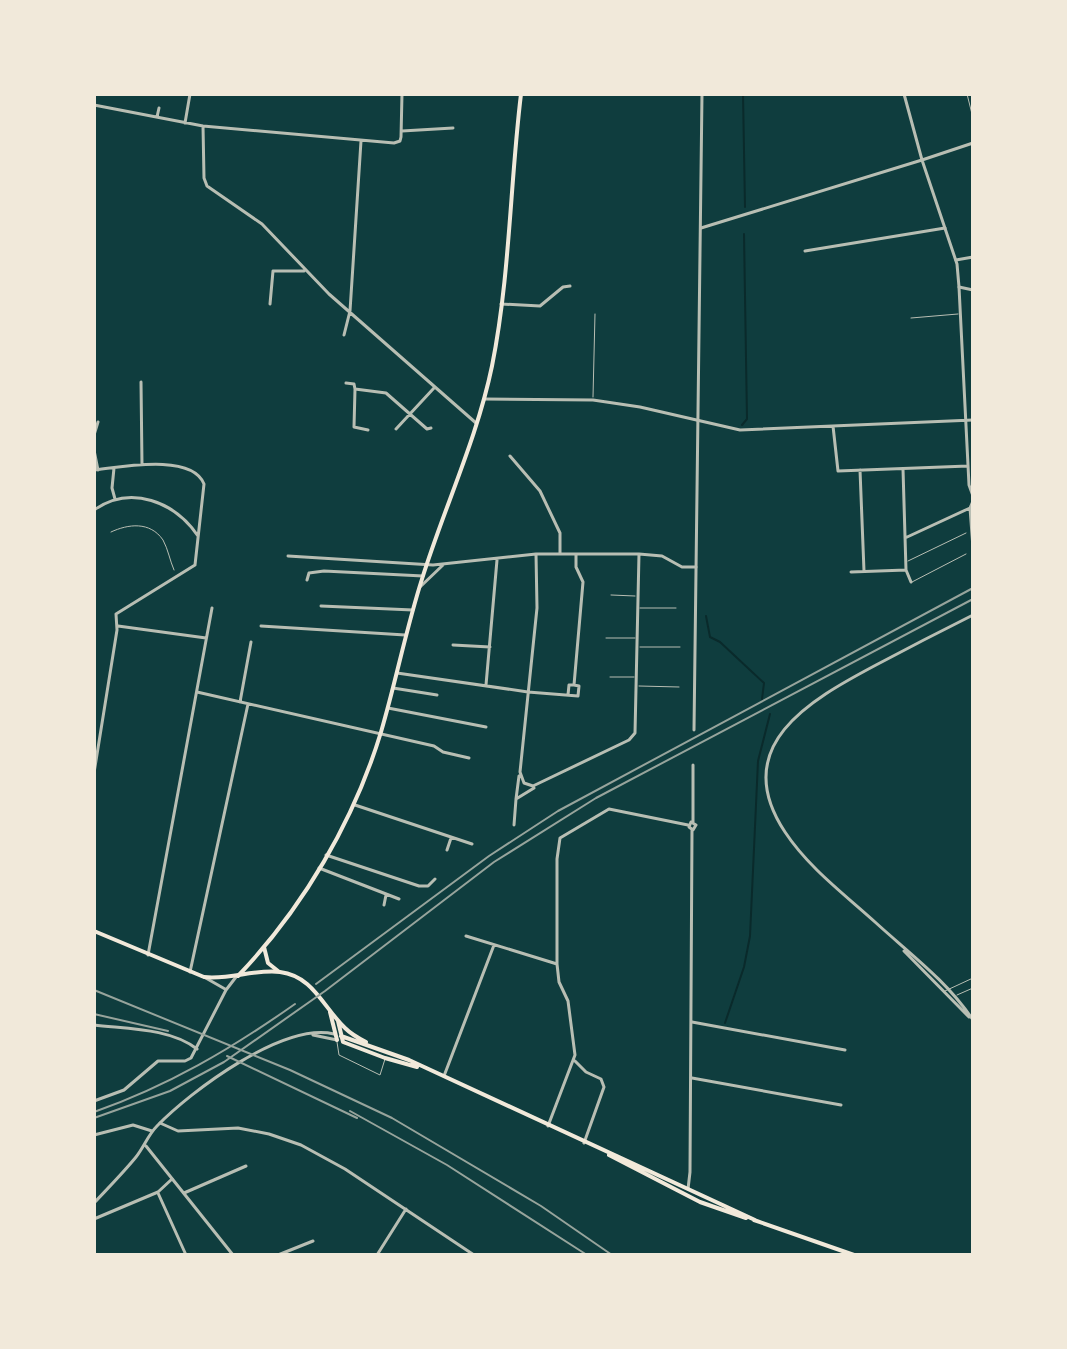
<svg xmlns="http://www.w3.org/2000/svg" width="1067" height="1349" font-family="'Exo 2',sans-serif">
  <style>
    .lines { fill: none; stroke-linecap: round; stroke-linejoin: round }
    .stream { stroke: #0a2a2b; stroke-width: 2 }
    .service { stroke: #b8beb3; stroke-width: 1 }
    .minor { stroke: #b8beb3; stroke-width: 3 }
    .tertiary { stroke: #b8beb3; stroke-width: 3 }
    .secondary { stroke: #f1e9da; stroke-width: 4 }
    .primary { stroke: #f1e9da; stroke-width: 4 }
    .tram { stroke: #97a49c; stroke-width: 2 }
    .rail { stroke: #97a49c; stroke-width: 2 }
  </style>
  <rect width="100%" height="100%" fill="#0f3d3e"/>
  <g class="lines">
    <!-- stream -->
    <path class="stream" d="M743,94L745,207
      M742,425L747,419L744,234
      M706,616L710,637L720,642L764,683L762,699
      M725,1023L744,967L750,936L758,761L770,714"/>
    <!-- service -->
    <path class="service" d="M967,94L973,118
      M911,318L958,314
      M593,397L595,314
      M111,532C128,524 150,521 163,540C168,549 170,561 174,570
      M908,561L966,533
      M912,582L966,554
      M611,595L635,596
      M640,608H676
      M606,638H635
      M640,647H680
      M610,677H634
      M639,686L679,687
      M945,991L973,978
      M957,995L973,988
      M337,1042L339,1055L380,1075L385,1059"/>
    <!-- minor -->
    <path class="minor" d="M94,105L203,126L394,143L400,141L401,137L402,94
      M157,117L159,108
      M185,123L190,94
      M203,126L204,178L207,186L262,224L329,294L476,423
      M402,131L453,128
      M701,228L922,160
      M805,251L945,228
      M956,260L973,257
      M959,287L969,485L973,496
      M270,304L273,271H304
      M501,304L540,306L563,287L570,286
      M344,335L350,311L361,141
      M141,382L142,465
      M346,383L354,384L355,389L354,427L368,430
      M355,389L386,393L427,429L431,428
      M484,399L593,400L640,407L740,430L973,420
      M833,426L838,471L968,466
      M396,429L434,388
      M94,435L98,422
      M94,450L98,470
      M510,456L540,491L560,533V553
      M114,468L112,488L115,499
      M903,469L906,570L911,582
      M94,470C121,467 192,453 204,484L195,565L116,614L117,630L94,773
      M860,470L864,571
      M973,501L970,508L973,548
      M94,510C131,484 175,502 198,536
      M905,538L970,508
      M536,554L537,608L520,772L524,783L533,786L629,740L635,733L639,554
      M288,556L433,565L536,554H639L662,556L682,567H696
      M851,572L906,570
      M307,580L309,573L324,571L423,576
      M420,587L443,565
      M321,606L413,610
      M118,626L206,638
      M261,626L405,635
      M453,645L490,647
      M397,673L528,692L578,696L579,686L574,685L583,582L576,567V554
      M486,685L497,560
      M393,688L437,695
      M197,692L434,746L443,752L469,758
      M568,695L569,685H574
      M240,702L251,642
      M388,708L486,727
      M519,776L516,799L534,788
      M355,805L472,844
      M514,825L516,799
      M447,850L451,838
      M326,855L419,886H428L435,879
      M319,868L399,899
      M384,905L386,895
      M466,936L557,964
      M148,955L212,608
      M190,972L248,704
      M204,977L225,989
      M692,1022L845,1050
      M94,1025C127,1029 170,1028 197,1049
      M575,1061L586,1072L601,1079L604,1087L584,1143
      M444,1076L494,945
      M692,1078L841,1105
      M94,1101L124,1090L158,1061H185L191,1058L226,990L236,977
      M160,1123L178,1131L238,1128L269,1134L301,1145L345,1169L474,1255
      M548,1126L575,1055L568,1001L559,982L557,964V859L560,838L609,809L688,825
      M94,1135L133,1125L152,1131
      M158,1193L186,1255
      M184,1193L246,1166
      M94,1219L158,1192L172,1179
      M278,1255L313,1241
      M377,1255L406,1209"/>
    <!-- tertiary -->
    <path class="tertiary" d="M904,94L922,160L957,264L959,287L973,290
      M922,160L973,143
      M973,615C941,631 908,648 876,665C810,700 728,746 785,832C808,867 844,894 875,922C909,953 947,981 973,1020
      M694,730L702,94
      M691,822L696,825L693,830L689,827Z
      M693,822V765
      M904,951L969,1017
      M313,1035L337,1040
      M146,1146L233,1255
      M688,1189L690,1172L692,830
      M94,1203C108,1188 123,1173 136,1157C144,1147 148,1135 157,1126C191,1091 283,1022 334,1034"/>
    <!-- secondary -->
    <path class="secondary" d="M264,947L268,963L278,971
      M238,976C303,908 354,821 381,732C396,681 406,629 422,579C444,508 477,439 492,366C510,276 510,184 521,94"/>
    <!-- primary -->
    <path class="primary" d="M94,931L204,977C230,980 254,969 280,972C313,976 323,1007 345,1028C351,1034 358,1038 366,1042
      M330,1012L337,1040
      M338,1021L343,1042L385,1058L417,1067
      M341,1036L409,1060L755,1220
      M609,1155L700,1202L746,1218
      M754,1220L854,1255"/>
    <!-- tram -->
    <path class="tram" d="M316,984L489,856L558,811L973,588
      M94,1112C168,1086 231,1049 295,1004"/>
    <!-- rail -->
    <path class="rail" d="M94,990L290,1070L392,1118L541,1206L612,1255
      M94,1014L168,1031
      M227,1056L357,1118
      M350,1111L447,1165L587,1255
      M94,1118L170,1091L224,1062L325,991L494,862L596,798L973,599"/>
  </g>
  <!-- border -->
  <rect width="1067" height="1349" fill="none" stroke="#f1e9da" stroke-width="192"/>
</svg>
